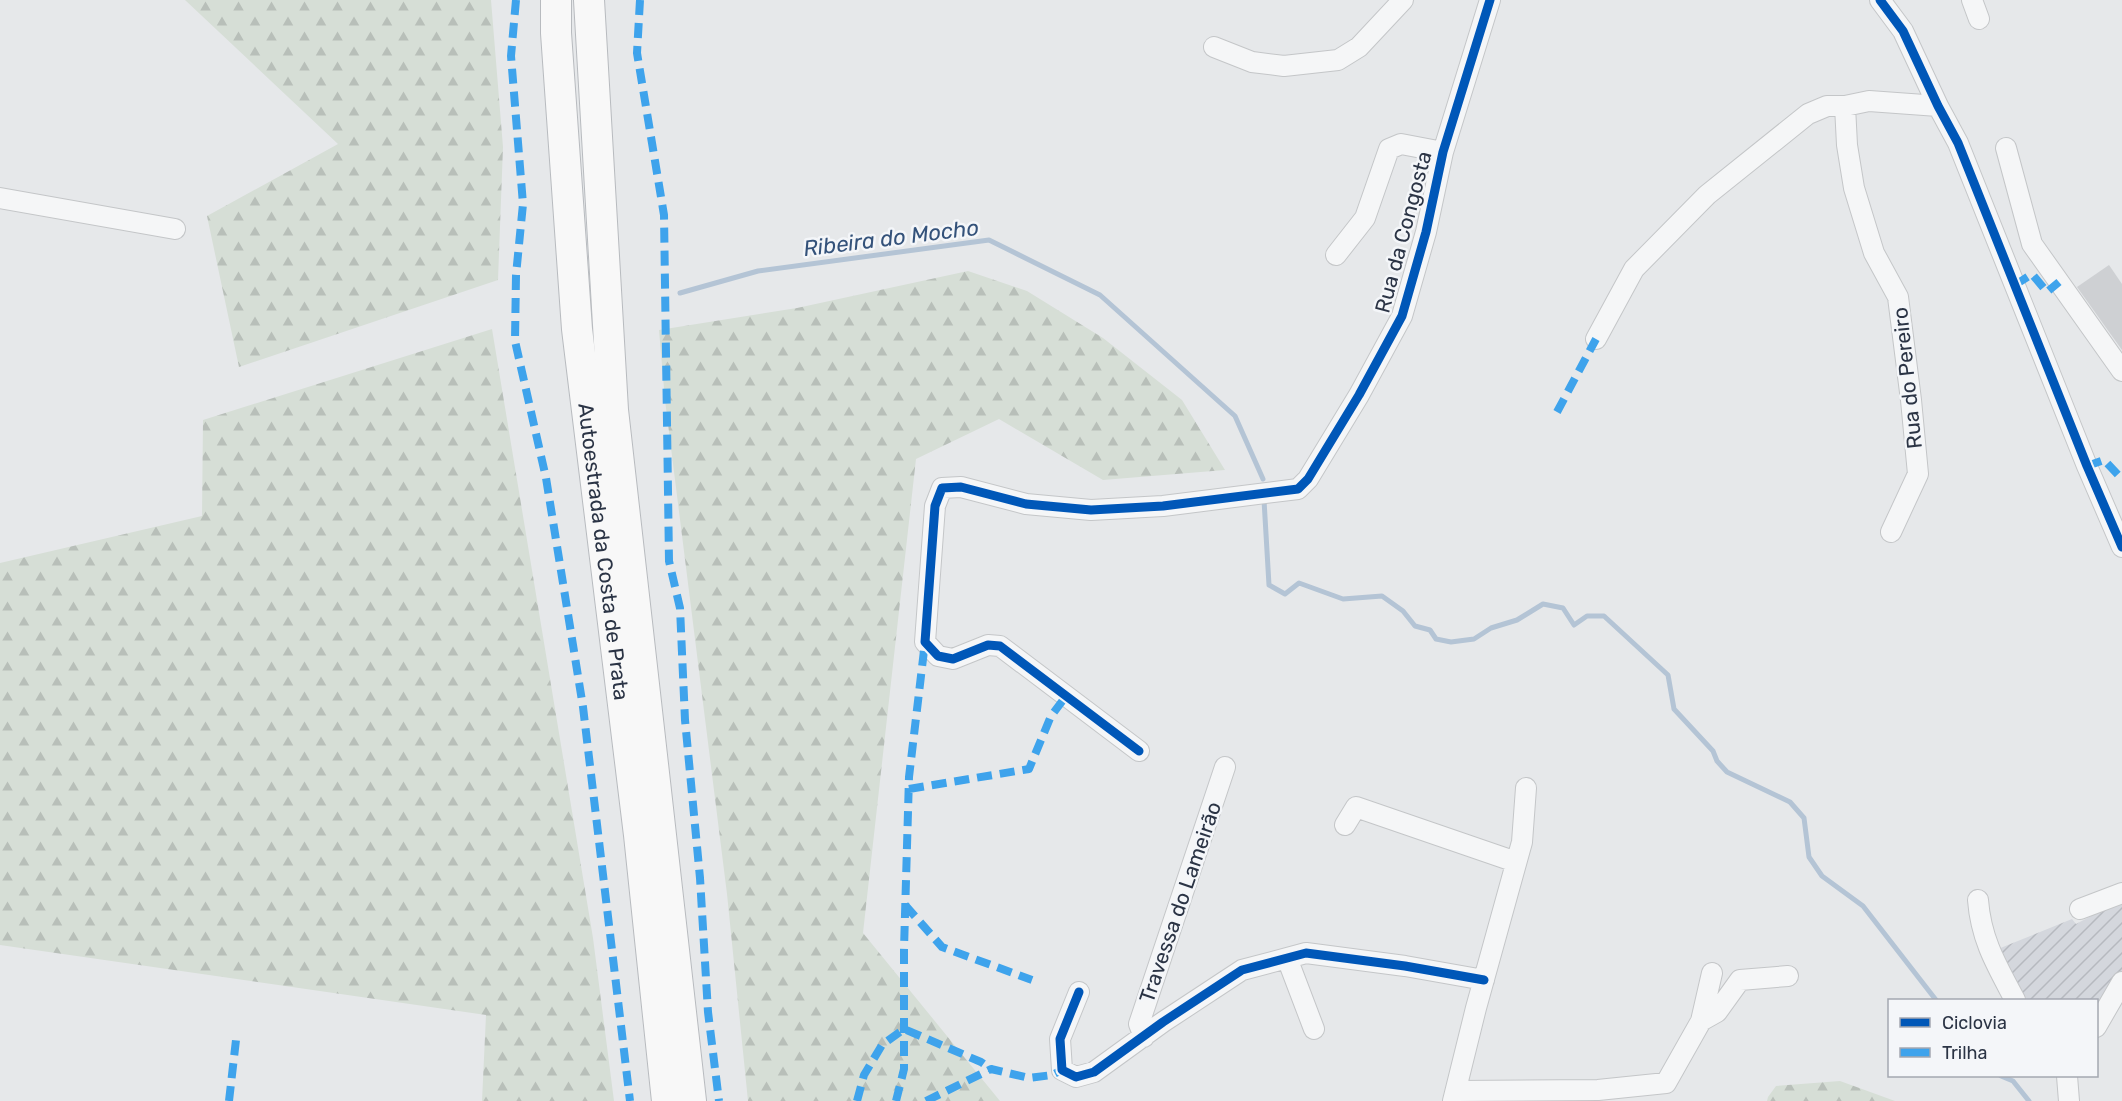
<svg xmlns="http://www.w3.org/2000/svg" width="2122" height="1101" font-family="Rubik,sans-serif">
  <style>
    .industrial { fill: url(#industrial-furrows) }
    .forest { fill: url(#forest-firs) }
    .lines { fill: none; stroke-linecap: round; stroke-linejoin: round }
    .stream { stroke: #b4c4d5; stroke-width: 5 }
    .building { fill: #ced0d3 }
    .minor-casing { stroke: #c4c6c8; stroke-width: 22 }
    .highway-casing { stroke: #b8bbbf; stroke-width: 32 }
    .minor { stroke: #f5f6f7; stroke-width: 20 }
    .highway { stroke: #f8f8f8; stroke-width: 30 }
    .quiet { stroke: #3ea3ec; stroke-width: 8; stroke-dasharray: 15 8; stroke-linecap: butt }
    .cycleway-casing { stroke: #f4f6f9; stroke-width: 13 }
    .cycleway { stroke: #0057b8; stroke-width: 9 }
    .labels { text-anchor: middle; dominant-baseline: central; stroke-width: 5; stroke-linejoin: round; paint-order: stroke }
    .street-label { font-size: 21px; fill: #2b3445; stroke: #f4f6f9 }
    .water-label { font-size: 22px; font-style: italic; fill: #34527a; stroke: #f4f6f9 }
  </style>
  <defs>
    <pattern id="industrial-furrows" width="10" height="10" patternUnits="userSpaceOnUse" patternTransform="scale(1.5)"><rect width="10" height="10" fill="#d4d7dd"/><path d="M-1 1l2-2M0 10L10 0M9 11l2-2" fill="none" stroke="#b6b9bf"/></pattern>
    <pattern id="forest-firs" width="22" height="20" patternUnits="userSpaceOnUse" patternTransform="scale(1.5)"><rect width="22" height="20" fill="#d6ded6"/><path d="M5 1l3.5 6h-7zM16 11l3.5 6h-7z" fill="#b8bfb9"/></pattern>
  </defs>
  <rect width="100%" height="100%" fill="#e6e8ea"/>
  <!-- industrial -->
  <path class="industrial" d="M2122,900V972L2097,1015L2096,1000H2027L1998,949L2072,919L2076,924Z"/>
  <!-- forest -->
  <path class="forest" d="M185,0H491L503,147L498,280L239,367L207,216L338,144Z
    M968,271L1027,291L1103,338L1182,400L1225,470L1103,480L999,419L916,459L863,933L1000,1101H748L727,894L665,400L659,330L797,308Z
    M492,329L593,938L614,1101H482L486,1015L0,945V563L202,516L203,420Z
    M1840,1081L1895,1101H1767L1768,1097L1776,1086Z"/>
  <g class="lines">
    <!-- stream -->
    <path class="stream" d="M680,293L758,271L989,240L1100,295L1235,416L1263,479
      M1264,500L1269,585L1285,594L1299,583L1343,599L1382,596L1403,611L1415,626L1430,630L1436,639L1451,642L1474,639L1491,628L1517,620L1543,604L1563,608L1574,625L1587,616H1604L1668,675L1674,709L1713,751L1717,761L1727,772L1790,802L1804,818L1809,857L1822,876L1863,906L1936,1000
      M2001,1076L2013,1081L2029,1101"/>
  </g>
  <!-- building -->
  <path class="building" d="M2109,265L2122,284V350L2077,287Z"/>
  <g class="lines">
    <defs>
      <path id="minor" d="M1880,0L1903,31L1938,106L1958,143L2087,466L2122,547
        M1972,0L1979,19
        M1214,47L1252,62L1284,66L1338,60L1359,47L1403,0
        M1845,106L1847,145L1854,188L1874,253L1898,297L1911,400L1918,474L1891,532
        M2006,148L2032,244L2122,371
        M0,198L175,229
        M1336,255L1365,218L1389,149L1401,144L1443,152
        M1596,339L1634,269L1707,195L1808,114L1827,106H1845L1869,101L1938,106
        M1139,751L1000,646L988,645L953,659L938,656L925,642L935,506L942,488L961,487L1026,504L1091,510L1163,506L1298,489L1308,479L1359,395L1402,316L1426,232L1443,152L1490,0
        M1345,825L1356,807L1516,862
        M1978,900C1981,940 1997,966 2015,1000
        M2080,909L2122,893
        M1287,958L1314,1029
        M1079,992L1060,1039L1062,1070L1076,1077L1094,1072L1163,1022L1242,970L1306,953L1405,966L1484,980
        M1701,1021L1712,973
        M2096,1027L2122,982
        M1144,1037L1139,1024L1225,767
        M2067,1076L2069,1101
        M1456,1091L1598,1090L1666,1083L1701,1021L1717,1012L1740,980L1788,976
        M1453,1101L1476,1008L1522,842L1526,788"/>
      <g id="highway">
        <path id="s1" d="M556,0V33L577,329L639,835L667,1101"/>
        <path d="M589,0L613,410L691,1101"/>
      </g>
    </defs>
    <!-- minor casing -->
    <use href="#minor" class="minor-casing"/>
    <!-- highway casing -->
    <use href="#highway" class="highway-casing"/>
    <!-- minor -->
    <use href="#minor" class="minor"/>
    <!-- highway -->
    <use href="#highway" class="highway"/>
    <!-- quiet -->
    <path class="quiet" d="M516,0L511,56L523,204L516,275L515,341L546,478L583,707L630,1101
      M640,0L637,53L664,215L669,561L680,608L685,720L700,878L708,1012L719,1101
      M2015,285L2032,274L2047,292L2059,282
      M1557,412L1596,339
      M2087,466L2104,460L2122,479
      M909,789L1029,769L1051,716L1066,696
      M905,905L942,947L1032,980
      M229,1101L236,1040
      M857,1101L864,1075L882,1045L904,1029L981,1062L991,1069
      M896,1101L904,1069V949L909,777L925,642
      M926,1101L991,1069L1029,1078L1052,1075L1062,1070"/>
    <defs>
      <path id="cycleway" d="M1880,0L1903,31L1938,106L1958,143L2087,466L2122,547
        M1139,751L1000,646L988,645L953,659L938,656L925,642L935,506L942,488L961,487L1026,504L1091,510L1163,506L1298,489L1308,479L1359,395L1402,316L1426,232L1443,152L1490,0
        M1079,992L1060,1039L1062,1070L1076,1077L1094,1072L1163,1022L1242,970L1306,953L1405,966L1484,980"/>
    </defs>
    <!-- cycleway casing -->
    <use href="#cycleway" class="cycleway-casing"/>
    <!-- cycleway -->
    <use href="#cycleway" class="cycleway"/>
  </g>
  <g class="labels">
    <!-- street labels -->
    <g class="street-label">
      <text transform="translate(1403 232) rotate(-75)">Rua da Congosta</text>
      <text transform="translate(1907 378) rotate(-96)">Rua do Pereiro</text>
      <text stroke="none"><textPath href="#s1" startOffset="554">Autoestrada da Costa de Prata</textPath></text>
      <text transform="translate(1180 902) rotate(-71)">Travessa do Lameirão</text>
    </g>
    <!-- water labels -->
    <g class="water-label">
      <text transform="translate(891 238) rotate(-7)">Ribeira do Mocho</text>
    </g>
  </g>
  <!-- legend -->
  <rect x="1888" y="999" width="210" height="78" fill="#f4f6f9" stroke="#a4a8b1" stroke-width="1.5"/>
  <rect x="1900" y="1018" width="30" height="9" fill="#0057b8" stroke="#a4a8b1" stroke-width="1.5"/>
  <text x="1942" y="1029" font-size="18" fill="#2b3445">Ciclovia</text>
  <rect x="1900" y="1048" width="30" height="9" fill="#3ea3ec" stroke="#a4a8b1" stroke-width="1.5"/>
  <text x="1942" y="1059" font-size="18" fill="#2b3445">Trilha</text>
</svg>
